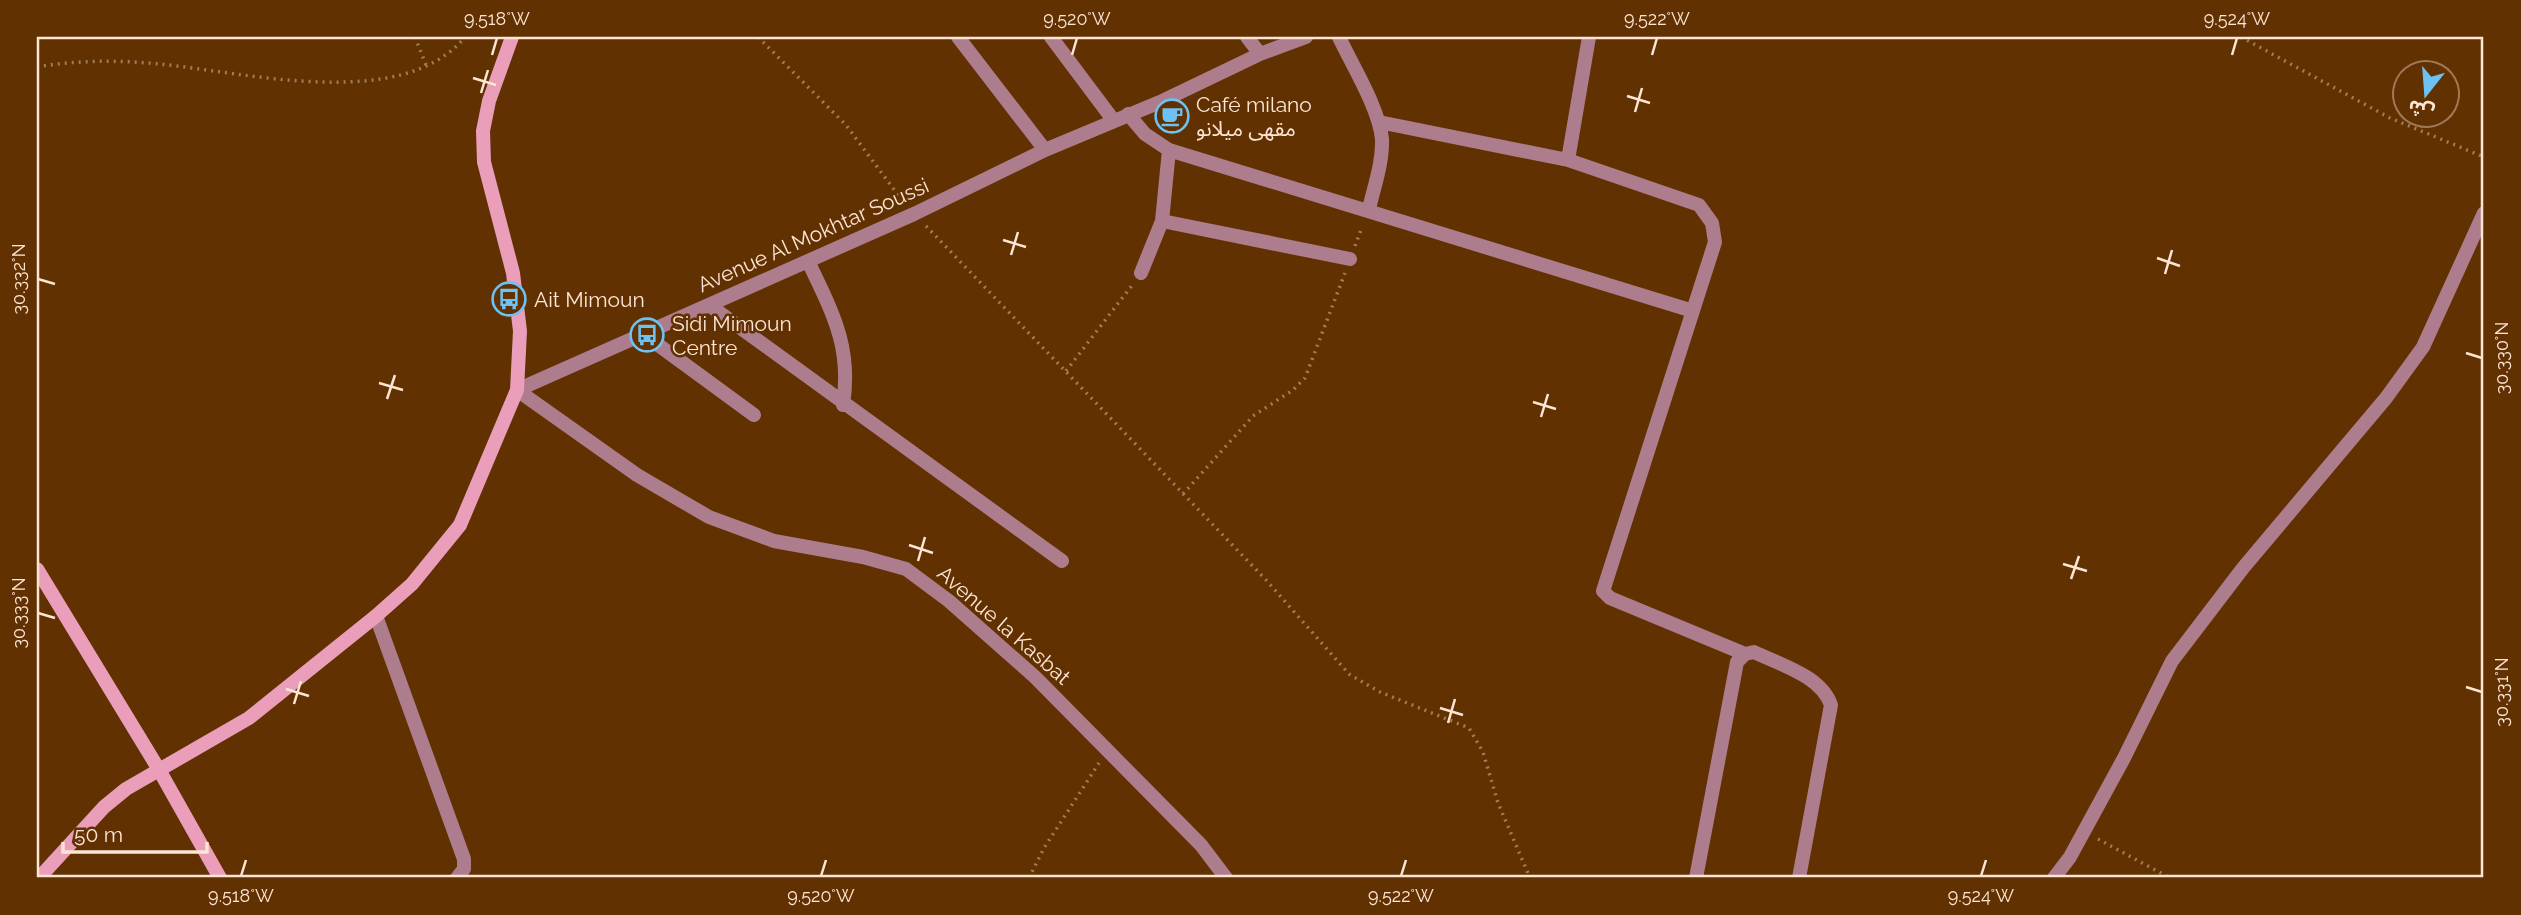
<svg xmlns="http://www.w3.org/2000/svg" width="2521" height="915" font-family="Raleway,'Noto Sans Arabic',sans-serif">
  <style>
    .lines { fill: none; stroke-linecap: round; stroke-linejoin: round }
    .path { stroke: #a17c59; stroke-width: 3.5; stroke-dasharray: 2 5; stroke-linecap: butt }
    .street { stroke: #ad7d8e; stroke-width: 14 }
    .secondary { stroke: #eb9eba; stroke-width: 14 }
    .ticks { fill: none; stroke: #fce5d5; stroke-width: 2.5 }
    .labels { text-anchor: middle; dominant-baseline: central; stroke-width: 5; stroke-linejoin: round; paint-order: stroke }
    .poi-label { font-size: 21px; fill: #fce5d5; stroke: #613102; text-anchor: start }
    .street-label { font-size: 21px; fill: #fce5d5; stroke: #613102 }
    .neatline { fill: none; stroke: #fce5d5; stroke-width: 2.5 }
    .ticks-label { font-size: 18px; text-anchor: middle; fill: #fce5d5 }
  </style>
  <rect width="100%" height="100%" fill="#613102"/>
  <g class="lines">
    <!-- path -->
    <path class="path" d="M415,37L426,65
      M758,37L846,125L904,203
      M2241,37L2390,118L2484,157
      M37,67C77,60 118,60 159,64C245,72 402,113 465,37
      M926,226L1267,581L1349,674L1380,692L1469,728L1483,752L1498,803L1530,878
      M1355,246L1362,227
      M1066,371L1133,284
      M1183,494L1253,416L1293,390L1305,378L1345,273
      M2098,839L2170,878
      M1029,878L1044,848L1099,763"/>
    <!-- street -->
    <path class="street" d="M958,37L1045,150
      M1051,37L1114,121
      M1247,37L1260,54
      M1339,37C1352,65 1379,108 1382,139C1383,162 1374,187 1369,209
      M1128,114L1145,134L1169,150L1693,311
      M1379,122L1568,160L1699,205L1712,223L1715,242L1603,591L1610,598L1745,654
      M1568,160L1589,37
      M1162,221L1350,259
      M808,261C832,312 852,346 843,405
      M1141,273L1162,221L1169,150
      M709,305L1062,561
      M642,333L754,415
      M517,390L637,475L709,517L774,541L863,557L906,569L949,601L1035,677L1201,845L1226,878
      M517,390L914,214L1045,150L1160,102L1260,54L1306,37
      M376,616L464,859V869L457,878
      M1696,878L1737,662L1745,654L1754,652C1781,665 1821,676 1831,705L1799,878
      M2054,878L2070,857L2124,758L2172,661L2243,568L2386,398L2423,347L2484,213"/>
    <!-- secondary -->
    <path class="secondary" d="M37,569L158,768L220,878
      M39,878L104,807L126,789L249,718L376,616L412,584L460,525L517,390L520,331L513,273L484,162L483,131L489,101L512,37"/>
  </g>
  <!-- ticks -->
  <path class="ticks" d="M492,55L497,38M1072,55L1077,38M1652,55L1657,38M2232,55L2237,38M473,78L496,85M481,93L488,70M1627,96L1650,103M1635,112L1642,88M1003,240L1026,247M1011,255L1018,232M2157,258L2180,266M2165,274L2172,250M38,279L55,284M2466,353L2482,358M379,383L403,390M387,399L395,375M1533,402L1556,409M1541,417L1548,394M909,545L933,553M918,561L925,537M2063,564L2087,571M2071,579L2079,556M38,613L55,618M2466,687L2482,692M286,689L309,696M294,704L301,681M1440,708L1463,715M1448,723L1455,699M241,876L246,860M821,876L826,860M1401,876L1406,860M1981,876L1986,860"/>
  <!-- icons -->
  <defs>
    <symbol id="cafe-ring" viewBox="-11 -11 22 22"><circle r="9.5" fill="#613102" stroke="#6ec2f3" stroke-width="1.5"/><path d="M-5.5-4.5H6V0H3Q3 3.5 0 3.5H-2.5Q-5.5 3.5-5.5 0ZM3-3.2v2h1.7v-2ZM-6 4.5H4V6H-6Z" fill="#6ec2f3"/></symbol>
    <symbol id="bus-ring" viewBox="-11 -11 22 22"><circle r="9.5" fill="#613102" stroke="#6ec2f3" stroke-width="1.5"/><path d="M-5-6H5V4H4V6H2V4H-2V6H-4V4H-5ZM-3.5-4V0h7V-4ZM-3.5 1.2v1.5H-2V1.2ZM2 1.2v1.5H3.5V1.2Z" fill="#6ec2f3"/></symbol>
  </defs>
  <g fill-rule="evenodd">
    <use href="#cafe-ring" x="1153" y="97" width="38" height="38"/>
    <use href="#bus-ring" x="490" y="280" width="38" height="38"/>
    <use href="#bus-ring" x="628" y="316" width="38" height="38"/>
  </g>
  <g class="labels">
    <!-- poi labels -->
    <g class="poi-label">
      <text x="1196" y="104">Café milano<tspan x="1196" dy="24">مقهى ميلانو</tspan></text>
      <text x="534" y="299">Ait Mimoun</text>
      <text x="672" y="323">Sidi Mimoun<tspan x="672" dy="24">Centre</tspan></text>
    </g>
    <!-- street labels -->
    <g class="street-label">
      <text transform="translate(813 235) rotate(-24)">Avenue Al Mokhtar Soussi</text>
      <text transform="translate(1004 625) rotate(41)">Avenue la Kasbat</text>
    </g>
  </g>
  <!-- border -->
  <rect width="2521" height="915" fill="none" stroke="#613102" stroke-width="77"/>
  <!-- north arrow -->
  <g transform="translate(2426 94) rotate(197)"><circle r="33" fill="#613102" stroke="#9f7956" stroke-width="2"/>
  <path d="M0-5L12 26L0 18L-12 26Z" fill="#6ec2f3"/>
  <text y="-10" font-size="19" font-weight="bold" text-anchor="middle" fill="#fce5d5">ش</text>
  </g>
  <!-- scale -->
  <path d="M63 842v10h144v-10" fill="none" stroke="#fce5d5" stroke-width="3.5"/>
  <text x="74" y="842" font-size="21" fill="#fce5d5" stroke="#613102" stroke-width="5" paint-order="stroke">50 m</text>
  <rect x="38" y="38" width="2444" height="838" class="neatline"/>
  <g class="ticks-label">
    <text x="497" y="25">9.518°W</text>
    <text x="1077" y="25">9.520°W</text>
    <text x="1657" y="25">9.522°W</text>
    <text x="2237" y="25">9.524°W</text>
    <text transform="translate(19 279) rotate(-90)" y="6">30.332°N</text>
    <text transform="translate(2502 358) rotate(-90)" y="6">30.330°N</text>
    <text transform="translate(19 613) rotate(-90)" y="6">30.333°N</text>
    <text transform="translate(2502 692) rotate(-90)" y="6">30.331°N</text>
    <text x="241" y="902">9.518°W</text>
    <text x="821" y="902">9.520°W</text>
    <text x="1401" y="902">9.522°W</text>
    <text x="1981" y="902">9.524°W</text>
  </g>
</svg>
